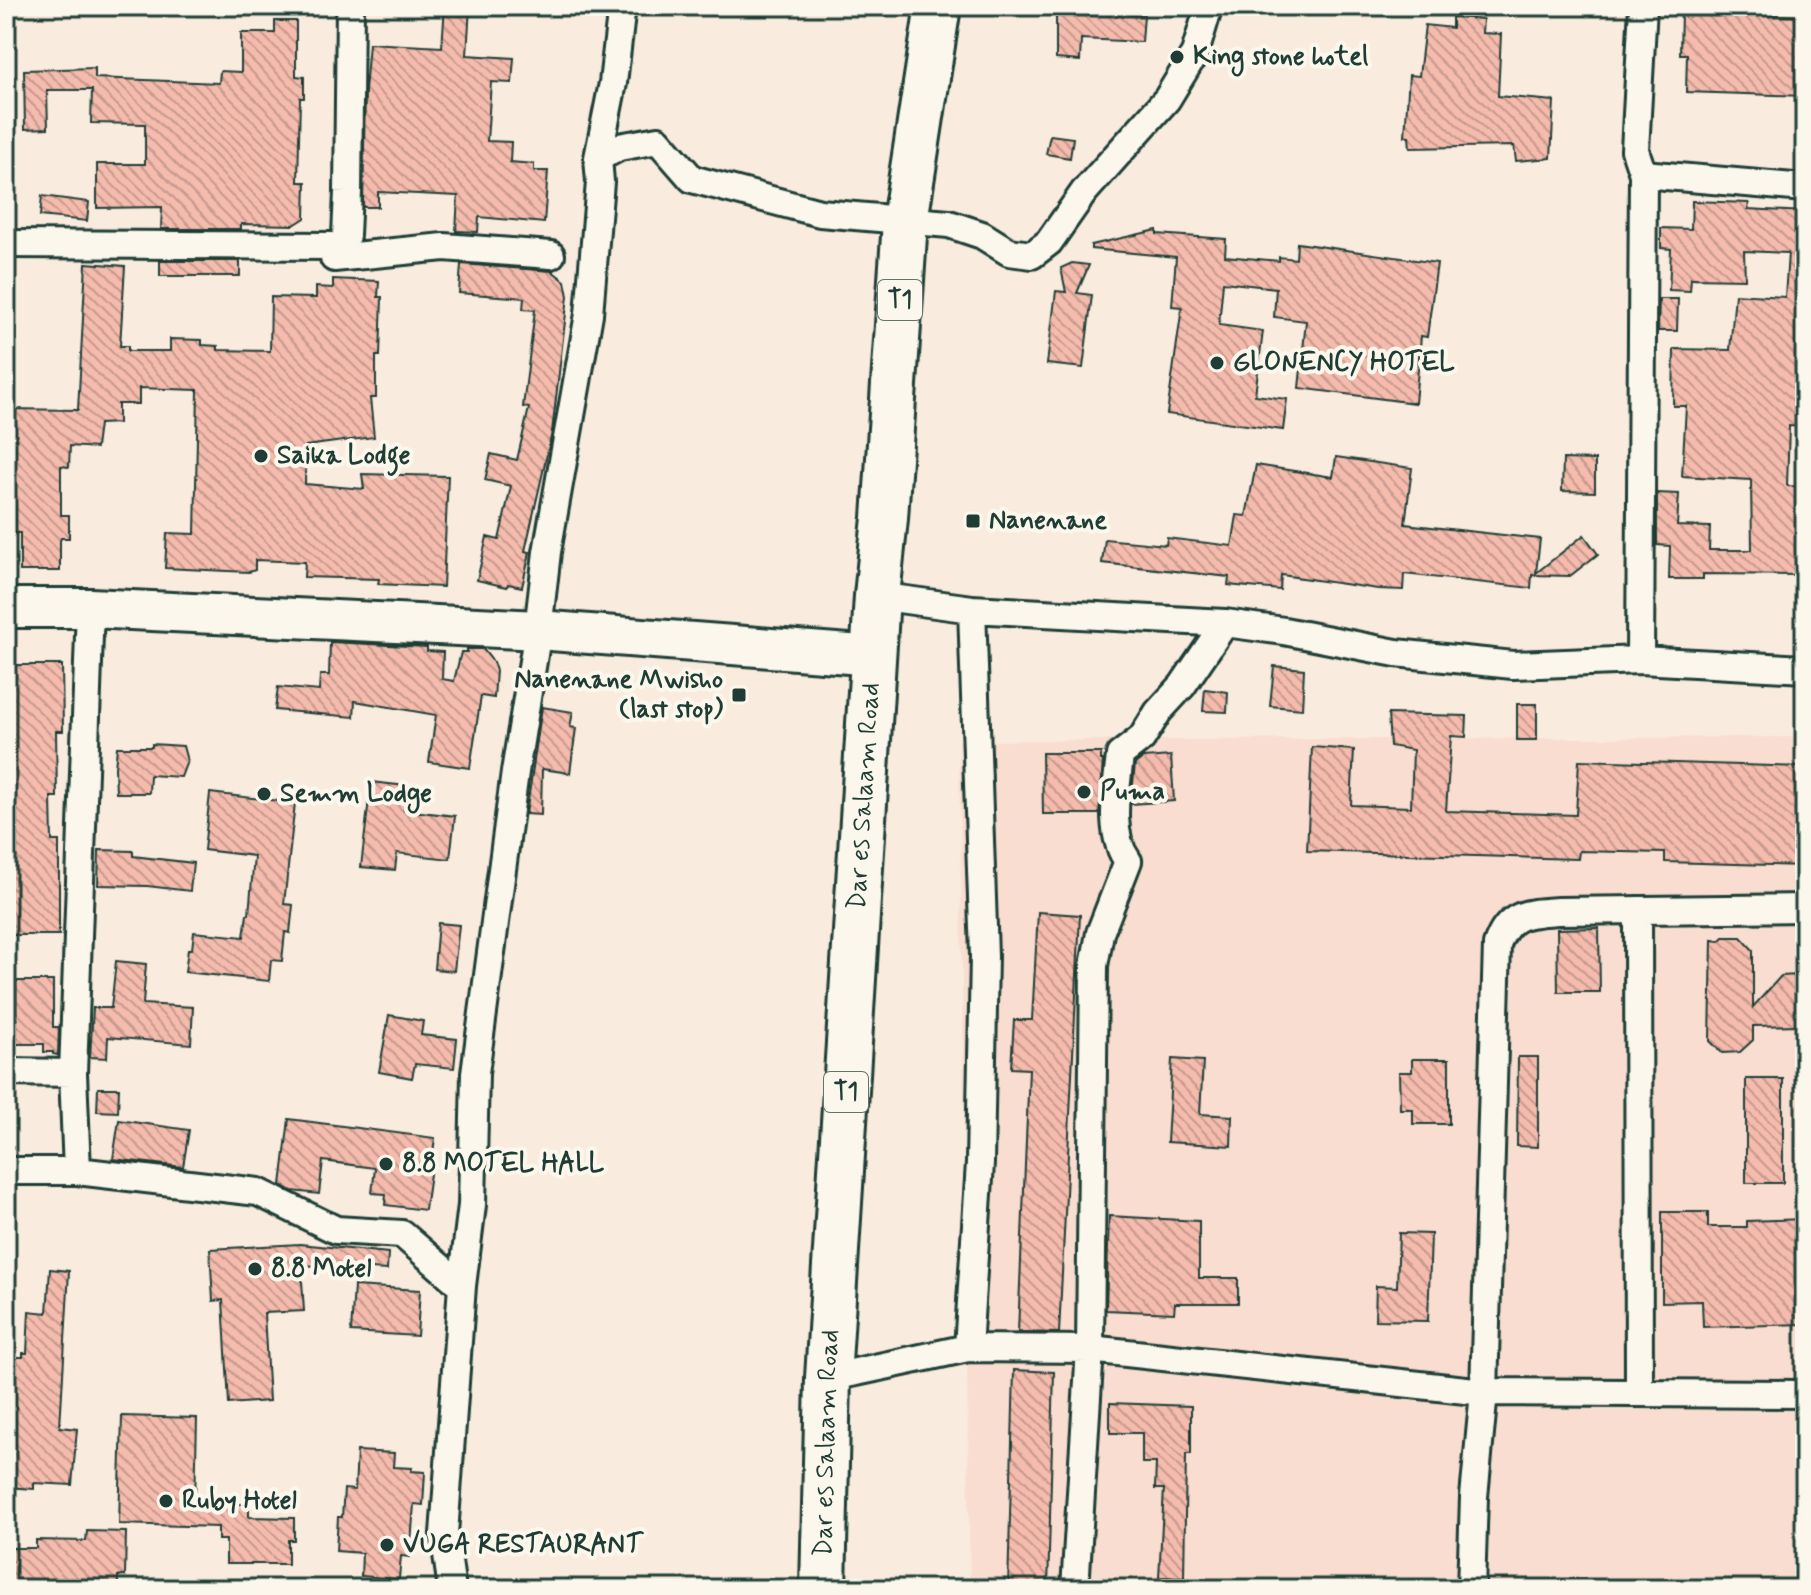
<svg xmlns="http://www.w3.org/2000/svg" width="1811" height="1595" font-family="Mynerve,sans-serif">
  <style>
    .built { fill: #f8ddd0 }
    .building { fill: url(#building-back-hatch); stroke: #1f3d34; stroke-width: 2 }
    .lines { fill: none; stroke-linecap: round; stroke-linejoin: round }
    .street-casing { stroke: #1f3d34; stroke-width: 32 }
    .secondary-casing { stroke: #1f3d34; stroke-width: 44 }
    .highway-casing { stroke: #1f3d34; stroke-width: 50 }
    .street { stroke: #fbf7ec; stroke-width: 26 }
    .secondary { stroke: #fbf7ec; stroke-width: 38 }
    .highway { stroke: #fbf7ec; stroke-width: 44 }
    .poi-dot { fill: #1f3d34; stroke: #fbf7ec; stroke-width: 3 }
    .labels { text-anchor: middle; dominant-baseline: central; stroke-width: 8; stroke-linejoin: round; paint-order: stroke }
    .shield { fill: #fbf7ec; stroke: #61756b; stroke-width: 2 }
    .shield-label { font-size: 24px; font-weight: bold; fill: #1f3d34 }
    .poi-label { font-size: 26px; font-weight: bold; fill: #1f3d34; stroke: #fbf7ec; text-anchor: start }
    .street-label { font-size: 26px; fill: #1f3d34; stroke: #fbf7ec }
  </style>
  <defs>
    <pattern id="building-back-hatch" width="6" height="6" patternUnits="userSpaceOnUse" patternTransform="scale(2)"><rect width="6" height="6" fill="#f5bbad"/><path d="M-1 5l2 2M0 0l6 6M5-1l2 2" fill="none" stroke="#c6998e"/></pattern>
  </defs>
  <rect width="100%" height="100%" fill="#faebdf"/>
  <filter id="ink" filterUnits="userSpaceOnUse"><feTurbulence type="fractalNoise" baseFrequency=".0125" numOctaves="2"/><feDisplacementMap in="SourceGraphic" scale="16" xChannelSelector="R" yChannelSelector="G"/><feConvolveMatrix kernelMatrix="1 2 1 2 8 2 1 2 1" color-interpolation-filters="sRGB"/></filter>
  <g filter="url(#ink)">
    <!-- built -->
    <path class="built" d="M1805,737V1589H970L959,741Z"/>
    <!-- building -->
    <path class="building" d="M445,6H470L467,55L514,58L512,83L491,82L487,141L511,142L510,162L534,164V171H548L544,223L479,217L478,232L456,231L458,196L378,192V207H363L365,91L369,43L442,47Z
      M1056,10L1144,15L1142,42L1081,39L1080,61L1056,59Z
      M1681,12L1805,16V96L1686,92L1687,54H1680Z
      M1452,17L1483,19L1482,33L1501,34L1498,96L1554,101L1551,158L1516,161L1514,146L1410,148L1409,136H1405L1409,75L1419,76L1425,25L1452,28Z
      M275,21H296V76L304,77V98H300L298,182H306L305,218L294,225L241,224V229H161L162,207L97,208V164H145V124L91,123L92,90H47L48,128L25,129L24,70L95,68V78L219,83L220,71L241,72V33H275Z
      M1050,135L1073,138L1070,158L1046,154Z
      M42,196L89,202L87,221L40,216Z
      M1692,201L1749,203L1748,209L1805,212V427L1789,426L1787,486L1805,487V575L1703,574V579H1669L1670,546L1657,545V493L1679,494L1677,526L1710,527L1709,550H1752L1751,480L1682,476L1686,406H1673L1674,349L1730,350L1735,294L1785,297L1788,253L1744,251L1745,279L1691,278L1690,291L1669,290L1671,249L1661,248V228L1691,229Z
      M1157,230V234L1226,239L1225,256L1279,261V257L1296,259L1297,243L1437,263L1427,337L1421,336L1415,403L1299,388L1306,321L1274,317L1276,288L1223,282L1219,325L1263,331L1255,395L1287,399L1283,430L1167,414L1182,307L1172,306L1176,257L1091,249V245Z
      M160,261H240V276H160Z
      M86,263L125,266L120,346H128V351H170V339L202,340V345L218,346V350L270,351L271,297L316,298V287L333,288V279L379,281L378,297H382L380,356H376V398H370L374,437L306,446L305,484L364,489L362,474L448,476L443,587L378,584L379,579L304,577L305,562L255,560V570L249,572L165,568L167,533L195,534L198,390L139,388V404H118V423L99,424L96,448L70,446L69,467L61,466V515H69V538H61L60,541V571H20V533H6L8,409L78,410Z
      M1072,263L1089,265L1077,293L1092,295L1083,368L1047,364L1056,291L1066,292L1061,268Z
      M461,264L552,271L565,281L568,296L552,432L525,551L530,552L522,587L508,584L507,587L477,580L487,537L499,540L511,486L485,480L491,454L517,460L529,408L523,407L535,310L523,309L524,298L459,293Z
      M1659,299H1678L1677,331H1658Z
      M1336,457L1412,468L1405,524L1540,539L1536,573L1584,535L1598,554L1570,576L1532,575L1531,588L1404,574L1403,590L1378,589L1281,575L1280,590L1228,585L1229,577L1102,563L1105,539L1166,545L1167,538L1232,546L1237,515L1246,516L1256,465L1333,477Z
      M1563,459L1595,460V492L1562,491Z
      M330,642L427,647V651L443,652L442,679L454,681L461,652H467V649H483L493,662L496,671L494,698L481,696L470,768L429,762L436,715L355,701L354,717L275,710L278,687L319,691L320,675H329Z
      M6,665H62L63,731H56L57,797H51L52,841H59V935H6Z
      M1274,666L1304,669L1302,709L1270,706Z
      M1205,689L1228,692L1227,712L1203,711Z
      M1517,704H1537V740H1517Z
      M542,707L573,712L570,727L576,728L570,773L542,769L541,815L526,814Z
      M1388,714L1467,716L1466,737L1451,736L1446,811L1576,815L1579,760L1805,767V866L1665,862V853L1579,851L1578,859L1307,851L1312,747L1354,750L1351,805L1411,807L1413,750L1390,746Z
      M152,744L183,746L187,761L181,777L150,775L149,793H116L115,768L117,747H152Z
      M1042,753H1101V760H1103L1099,814H1043Z
      M1171,756L1174,801L1131,804L1135,764L1143,758Z
      M371,782L406,786L404,810L455,816L450,859L397,853L395,870L361,867Z
      M210,793L295,803L284,904L293,905L290,933L285,932L282,961L271,960L269,981L185,972L188,949H192L194,932L244,937L247,914H249L254,856L204,850Z
      M99,850L133,851V856L193,863L190,891L147,886L98,885Z
      M1038,912L1080,915L1059,1333L1018,1332L1029,1069L1011,1068L1014,1020H1032Z
      M438,923L459,925L454,971L434,969Z
      M1599,928L1600,992H1558L1557,929Z
      M1724,937H1741L1753,950V1007L1781,976L1798,975L1805,982V1012L1800,1017L1799,1025L1753,1026V1040L1740,1052L1722,1053L1710,1041L1712,940L1720,941Z
      M116,961L146,964L143,1004L193,1007L191,1044L108,1037L107,1058L90,1057L93,1008H111Z
      M16,981H53V1027H59L58,1055L53,1054V1052H44V1044H16Z
      M389,1015L423,1021L421,1035L457,1039L454,1068L415,1064L412,1078L379,1072Z
      M1518,1057H1538V1147L1517,1146Z
      M1172,1059L1203,1061L1200,1114L1232,1116L1231,1146L1167,1142Z
      M1412,1059H1449V1124H1413V1109H1400L1399,1072H1412Z
      M1746,1079H1783V1183H1746Z
      M98,1088H119L118,1112L97,1111Z
      M289,1119L435,1138L425,1210L385,1205L386,1194L372,1193L375,1168L323,1161L319,1194L292,1191L281,1185Z
      M119,1120L189,1130L183,1167L113,1159Z
      M1662,1212H1708V1227H1747V1221L1805,1219V1324L1703,1327L1702,1301L1662,1302Z
      M1109,1216L1199,1221V1278H1238V1303H1175L1174,1313L1106,1310Z
      M1399,1233L1431,1234L1428,1321L1375,1320L1376,1286L1397,1287Z
      M300,1244L388,1253L387,1270L301,1265L304,1311L264,1313L269,1401L229,1404L223,1300L213,1301L210,1249Z
      M50,1269L69,1271L60,1427L77,1429L72,1485L34,1483V1489L6,1487V1421L10,1422L13,1357H23V1353H27L29,1311L47,1313Z
      M354,1286L420,1290L417,1336L351,1332Z
      M1014,1370L1054,1372L1048,1589H1008Z
      M1110,1403L1191,1406V1454H1186L1184,1578L1159,1577L1164,1489H1155L1156,1463H1142V1433H1110Z
      M122,1416L197,1418L195,1504H249V1517L294,1518V1540H288V1564H226V1540H218V1527L119,1524Z
      M357,1451L394,1453L393,1467L412,1468L411,1471L425,1472L423,1505L414,1504L410,1557L401,1556L399,1579L361,1576L362,1553L336,1551L338,1517H342L344,1489L355,1490Z
      M87,1531L126,1532L125,1576H118V1589H74V1583L8,1582V1548H36V1540L86,1541Z"/>
    <g class="lines">
      <defs>
        <path id="street" d="M598,158L613,83L622,6
          M1643,174L1805,188
          M6,244L332,246L334,258L444,247L551,255
          M341,255L346,235L348,192L350,6
          M877,596L972,609L1225,623L1284,631L1396,653L1513,665L1640,660L1805,669
          M1640,660L1643,174L1635,150L1643,6
          M1638,910L1639,1391
          M6,1072L73,1073
          M6,1171H77L258,1192L336,1230L402,1234L462,1286
          M77,1171L73,1073L90,608
          M968,1348L980,1163L984,956L972,609
          M828,1378L968,1348L1090,1349L1484,1392L1805,1394
          M452,1589L444,1534L462,1286L472,1205L475,1073L515,772L538,630L547,552L589,314L600,182L598,158L619,147L658,140L692,179L820,213L949,224L982,235L1009,252L1032,255L1049,242L1084,192L1167,99L1195,53L1209,6
          M1075,1589L1090,1349L1094,966L1100,933L1128,861C1107,834 1117,787 1120,755L1142,738L1158,712L1182,686L1225,623
          M1471,1589L1474,1497L1484,1392L1497,945C1508,913 1527,913 1558,911L1805,908"/>
        <path id="secondary" d="M6,608H90L538,630L875,656"/>
        <g id="highway">
          <path id="s1" d="M823,1589L828,1378L877,596L885,518L905,221L938,6"/>
        </g>
      </defs>
      <!-- street casing -->
      <use href="#street" class="street-casing"/>
      <!-- secondary casing -->
      <use href="#secondary" class="secondary-casing"/>
      <!-- highway casing -->
      <use href="#highway" class="highway-casing"/>
      <!-- street -->
      <use href="#street" class="street"/>
      <!-- secondary -->
      <use href="#secondary" class="secondary"/>
      <!-- highway -->
      <use href="#highway" class="highway"/>
    </g>
  </g>
  <!-- markers -->
  <g class="poi-dot">
    <circle cx="1177" cy="57" r="8"/>
    <circle cx="1217" cy="363" r="8"/>
    <circle cx="261" cy="456" r="8"/>
    <rect x="965" y="513" width="16" height="16" rx="4"/>
    <rect x="731" y="687" width="16" height="16" rx="4"/>
    <circle cx="1084" cy="792" r="8"/>
    <circle cx="264" cy="794" r="8"/>
    <circle cx="386" cy="1164" r="8"/>
    <circle cx="255" cy="1269" r="8"/>
    <circle cx="166" cy="1501" r="8"/>
    <circle cx="387" cy="1545" r="8"/>
  </g>
  <g class="labels">
    <!-- shield labels -->
    <g class="shield">
      <rect x="878" y="280" width="44" height="40" rx="6"/>
      <rect x="824" y="1072" width="44" height="40" rx="6"/>
    </g>
    <g class="shield-label">
      <text x="900" y="300">T1</text>
      <text x="846" y="1092">T1</text>
    </g>
    <!-- poi labels -->
    <g class="poi-label">
      <text x="1193" y="57">King stone hotel</text>
      <text x="1233" y="363">GLONENCY HOTEL</text>
      <text x="277" y="456">Saika Lodge</text>
      <text x="989" y="521">Nanenane</text>
      <text x="723" y="680" text-anchor="end">Nanenane Mwisho<tspan x="723" dy="30">(last stop)</tspan></text>
      <text x="1100" y="792">Puma</text>
      <text x="280" y="794">Semm Lodge</text>
      <text x="402" y="1164">8.8 MOTEL HALL</text>
      <text x="271" y="1269">8.8 Motel</text>
      <text x="182" y="1501">Ruby Hotel</text>
      <text x="403" y="1545">VUGA RESTAURANT</text>
    </g>
    <!-- street labels -->
    <g class="street-label">
      <text stroke="none"><textPath href="#s1" startOffset="794">Dar es Salaam Road</textPath></text>
      <text stroke="none"><textPath href="#s1" startOffset="146">Dar es Salaam Road</textPath></text>
    </g>
  </g>
  <!-- margin -->
  <rect width="1811" height="1595" fill="none" stroke="#fbf7ec" stroke-width="32"/>
  <rect x="16" y="16" width="1779" height="1563" fill="none" stroke="#1f3d34" stroke-width="3" filter="url(#ink)"/>
</svg>
